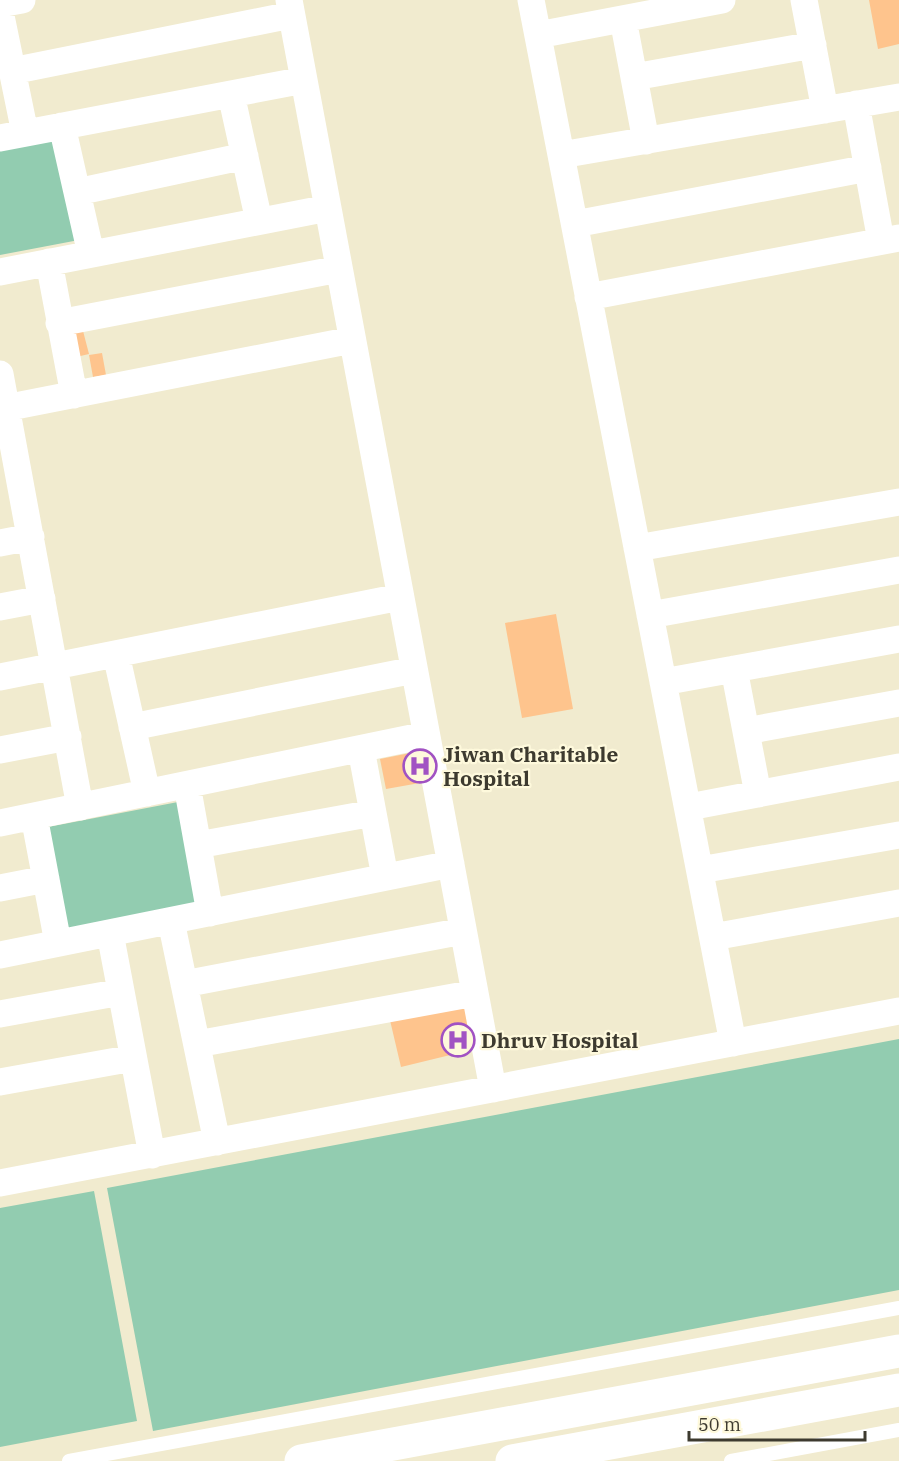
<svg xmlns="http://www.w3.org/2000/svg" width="899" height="1461" font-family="'IBM Plex Serif',serif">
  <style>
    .green { fill: #92ccb0 }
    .building { fill: #fec48d }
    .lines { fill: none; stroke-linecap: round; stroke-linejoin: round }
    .service { stroke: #fff; stroke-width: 14 }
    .minor { stroke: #fff; stroke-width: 27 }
    .tertiary { stroke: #fff; stroke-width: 33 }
    .labels { text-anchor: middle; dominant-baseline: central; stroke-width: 4.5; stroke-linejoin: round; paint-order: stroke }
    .poi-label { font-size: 21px; font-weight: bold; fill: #3d3a2f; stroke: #fef9dc; text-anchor: start }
  </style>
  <rect width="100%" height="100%" fill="#f1ebcf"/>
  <!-- green -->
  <path class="green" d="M59,134L79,240L0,255V145Z
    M178,802L198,908L68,933L48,827Z
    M899,1039V1290L153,1431L107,1188Z
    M94,1191L137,1421L0,1447V1208Z"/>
  <!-- building -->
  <path class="building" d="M869,0H899V44L878,49Z
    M82,327L89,354L72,358L66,331Z
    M102,353L106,375L93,377L89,355Z
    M556,614L573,709L522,718L505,623Z
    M425,750L431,781L386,789L380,759Z
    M466,997L479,1048L401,1067L389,1016Z"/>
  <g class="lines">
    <!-- service -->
    <path class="service" d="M69,1461L899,1308
      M731,1461L899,1430"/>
    <!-- minor -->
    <path class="minor" d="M289,0L493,1089
      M531,0L733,1043
      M804,0L825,110
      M0,4L22,0
      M0,11L25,133
      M623,19L646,141
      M538,35L722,0
      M12,71L291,15
      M634,77L813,45
      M231,94L259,221
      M856,104L881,241
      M62,126L91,254
      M0,138L304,80
      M561,155L899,97
      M77,192L245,156
      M575,224L868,168
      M49,262L74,395
      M0,272L328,208
      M588,297L899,238
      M59,323L339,269
      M0,374L80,807
      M0,409L352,340
      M0,543L31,537
      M637,548L899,502
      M0,607L42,599
      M650,615L899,570
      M116,654L147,793
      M734,669L758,794
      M0,677L400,597
      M663,682L899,639
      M132,727L414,670
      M746,731L899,703
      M361,749L385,877
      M0,750L68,737
      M187,785L210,913
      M689,807L899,767
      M34,816L58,943
      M0,823L426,735
      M198,845L373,813
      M700,870L899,835
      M0,888L46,879
      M171,921L217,1142
      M110,933L152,1155
      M713,937L899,903
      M0,955L451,864
      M184,984L463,931
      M0,1014L121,992
      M197,1044L475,993
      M0,1082L133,1058
      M0,1183L899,1011"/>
    <!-- tertiary -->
    <path class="tertiary" d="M301,1461L899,1351
      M512,1461L899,1390"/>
  </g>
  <!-- icons -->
  <defs>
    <symbol id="hospital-ring" viewBox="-11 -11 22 22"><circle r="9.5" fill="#fef9dc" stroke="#a152c3" stroke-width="1.5"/><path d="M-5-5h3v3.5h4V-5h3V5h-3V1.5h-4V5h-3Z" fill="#a152c3"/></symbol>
  </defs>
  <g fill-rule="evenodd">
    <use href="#hospital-ring" x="401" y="747" width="38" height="38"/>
    <use href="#hospital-ring" x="439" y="1021" width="38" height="38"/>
  </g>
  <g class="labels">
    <!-- poi labels -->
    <g class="poi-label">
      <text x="443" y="754">Jiwan Charitable<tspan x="443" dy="24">Hospital</tspan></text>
      <text x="481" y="1040">Dhruv Hospital</text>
    </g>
  </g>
  <!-- scale -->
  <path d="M689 1431v9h176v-9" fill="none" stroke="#3d3a2f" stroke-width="3"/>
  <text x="698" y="1431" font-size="18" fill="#3d3a2f" stroke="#fef9dc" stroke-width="4.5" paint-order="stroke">50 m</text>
</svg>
